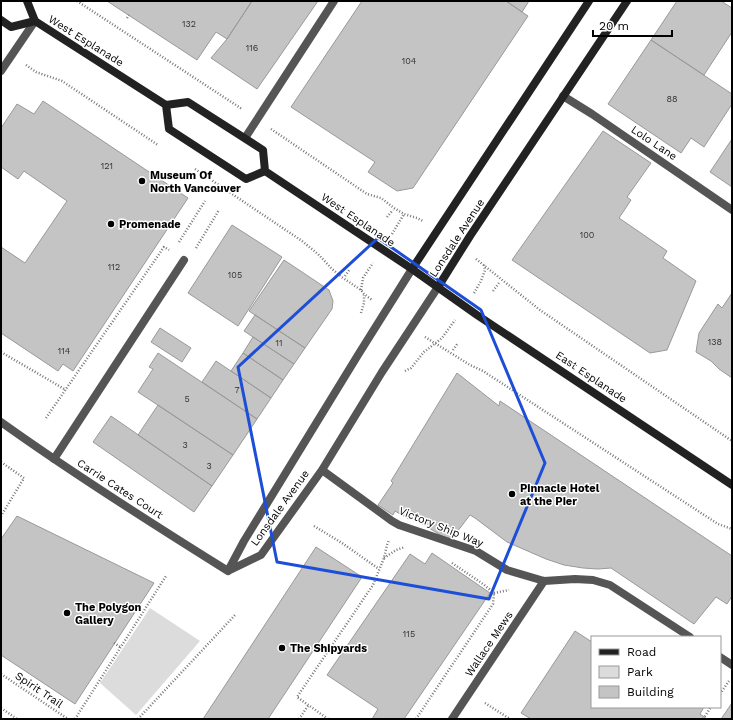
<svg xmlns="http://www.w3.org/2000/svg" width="733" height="720" font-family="'Work Sans',sans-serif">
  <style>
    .green { fill: #dcdcdc }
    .building { fill: #c4c4c4; stroke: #999 }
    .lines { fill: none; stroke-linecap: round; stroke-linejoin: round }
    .path { stroke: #777; stroke-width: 2.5; stroke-dasharray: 1 2; stroke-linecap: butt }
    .service { stroke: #555; stroke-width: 8 }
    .pedestrian { stroke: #555; stroke-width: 8 }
    .minor { stroke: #555; stroke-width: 8 }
    .secondary { stroke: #222; stroke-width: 8 }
    .marked { fill: none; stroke: #1d4ed8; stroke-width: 3; stroke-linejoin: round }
    .poi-dot { fill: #000; stroke: #fff; stroke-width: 1.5 }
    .labels { text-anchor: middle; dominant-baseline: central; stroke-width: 3; stroke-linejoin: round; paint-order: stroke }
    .number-label { font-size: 9px; fill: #313131 }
    .street-label { font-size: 11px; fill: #000; stroke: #fff }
    .poi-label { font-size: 11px; font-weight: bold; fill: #000; stroke: #fff; text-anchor: start }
  </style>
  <rect width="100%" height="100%" fill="#fff"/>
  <!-- green -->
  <path class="green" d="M150,608L200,641L136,715L100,683Z"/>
  <!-- building -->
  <path class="building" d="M107,1H252L227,39L216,32L197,60Z
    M252,1H318L257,89L211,58L227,39Z
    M362,1H506L528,16L413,188L397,191L368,172L375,162L291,107Z
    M506,1H529L522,12Z
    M677,1H721L732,8V32L704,75L651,40Z
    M651,40L732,94V104L704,147L691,138L681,153L608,104Z
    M43,101L188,198L73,371L63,364L58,371L1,333V247L25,263L67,201L24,171L18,179L1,167V128L17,104L34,114Z
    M603,131L651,163L627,197L631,200L619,218L667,251L663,258L696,281L667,350L650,353L512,260Z
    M732,139V187L710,172Z
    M232,225L282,257L238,326L188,293Z
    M284,260L329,290L333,301L332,309L305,348L249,311Z
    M732,293V378L719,369L711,361L696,352L699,333L718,304L722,308Z
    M255,315L305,348L294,364L244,331Z
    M160,328L191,348L182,362L151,342Z
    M253,337L294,364L283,380L243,353Z
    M158,353L257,419L233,455L138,392L153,369L149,367Z
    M243,353L283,380L271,398L231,371Z
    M216,361L271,398L257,419L202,382Z
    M457,373L499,406L500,401L732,556V596L727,604L716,597L694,624L611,568L598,569L583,568L564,565L546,559L507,542L475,518L470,515L450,541L421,523L423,519L413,512L409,519L395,511L393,515L378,505L393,483L391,481Z
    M158,405L233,455L212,486L138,435Z
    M111,416L212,486L194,512L93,442Z
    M17,516L154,583L75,704L1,655V539Z
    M316,547L362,577L268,719H203Z
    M432,553L490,593L404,719H372L378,709L327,675L410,554L425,564Z
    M575,631L592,642V707H704L700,714L707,719H531L521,713Z
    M732,703V719H721Z"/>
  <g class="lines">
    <!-- path -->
    <path class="path" d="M77,1L242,109
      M127,18L129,15
      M26,65L36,72L62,81L158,145
      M271,129L367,194L381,198L394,208L404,214L417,218L423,221
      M195,169L302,241L318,254L332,269L343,278L361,290L364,294L372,300
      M387,217L393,210
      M392,234L404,214
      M179,242L205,201
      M196,248L219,210
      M476,259L501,279L540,310L732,441
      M345,276L350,269
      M361,290L363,278L373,263
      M493,291L499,283
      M474,293L481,281L485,270L484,265
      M361,313L364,303V295
      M425,337L470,365L483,371L718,524L732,529
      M453,350L458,343
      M1,352L66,390
      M405,371L411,368L424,352L442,338L455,320
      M46,418L164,247L169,250
      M1,462L24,478L1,516
      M314,526L342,543L379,569
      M384,558L396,550L405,547
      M452,563L483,584L494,593
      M494,593L509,590
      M114,643L120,647
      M1,674L68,719
      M720,694L729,681
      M485,703L510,719
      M1,708L17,719
      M75,719L166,576
      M138,719L236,614
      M299,719L308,706
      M328,719L297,697L373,585L384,558L387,545L389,540
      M416,719L493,604L494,593
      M703,719L711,707"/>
    <!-- service -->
    <path class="service" d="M563,96L592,114L732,210
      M245,138L334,1
      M54,459L184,260"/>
    <!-- pedestrian -->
    <path class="pedestrian" d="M452,719L544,581"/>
    <!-- minor -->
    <path class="minor" d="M1,71L35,21
      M1,422C75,475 151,523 228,571
      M322,470L392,521L399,525L476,551L507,570L544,581L575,579L593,580L610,585L690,637
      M228,571L261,555L322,470L382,372L438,287
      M228,571L244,541L358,355L412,269
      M720,657L732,665"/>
    <!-- secondary -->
    <path class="secondary" d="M27,1L35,21L166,105L188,102L263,150L265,171
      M1,20L11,27L35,21
      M166,105L169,129L246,179L265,171
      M265,171L412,269L477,315L732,485
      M412,269L589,1
      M438,287L470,236L627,1"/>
  </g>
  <!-- marked area -->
  <path class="marked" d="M378,238L481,310L545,463L489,599L277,562L238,367Z"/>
  <!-- markers -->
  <g class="poi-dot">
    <circle cx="142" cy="181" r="4"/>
    <circle cx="111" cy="224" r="4"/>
    <circle cx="512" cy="494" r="4"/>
    <circle cx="67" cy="613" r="4"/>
    <circle cx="282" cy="648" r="4"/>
  </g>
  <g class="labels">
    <!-- number labels -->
    <g class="number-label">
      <text x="189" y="24">132</text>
      <text x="252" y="48">116</text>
      <text x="409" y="61">104</text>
      <text x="672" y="99">88</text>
      <text x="107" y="166">121</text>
      <text x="587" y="235">100</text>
      <text x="114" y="267">112</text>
      <text x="235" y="275">105</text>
      <text x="715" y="342">138</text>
      <text x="279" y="343">11</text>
      <text x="64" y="351">114</text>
      <text x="237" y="390">7</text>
      <text x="187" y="399">5</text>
      <text x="185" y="445">3</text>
      <text x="209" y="466">3</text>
      <text x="409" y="634">115</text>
    </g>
    <!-- street labels -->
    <g class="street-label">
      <text transform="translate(86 41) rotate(32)">West Esplanade</text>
      <text transform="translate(654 143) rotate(34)">Lolo Lane</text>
      <text transform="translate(358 220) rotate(34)">West Esplanade</text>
      <text transform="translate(457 238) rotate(-57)">Lonsdale Avenue</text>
      <text transform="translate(591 377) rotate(34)">East Esplanade</text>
      <text transform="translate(120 489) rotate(33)">Carrie Cates Court</text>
      <text transform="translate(280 508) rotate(-54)">Lonsdale Avenue</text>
      <text transform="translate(441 527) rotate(22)">Victory Ship Way</text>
      <text transform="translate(489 644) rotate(-56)">Wallace Mews</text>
      <text transform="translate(39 690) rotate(34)">Spirit Trail</text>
    </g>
    <!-- poi labels -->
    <g class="poi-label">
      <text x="150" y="175">Museum Of<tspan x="150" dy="13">North Vancouver</tspan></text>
      <text x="119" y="224">Promenade</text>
      <text x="520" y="488">Pinnacle Hotel<tspan x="520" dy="13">at the Pier</tspan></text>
      <text x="75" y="607">The Polygon<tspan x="75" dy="13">Gallery</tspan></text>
      <text x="290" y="648">The Shipyards</text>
    </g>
  </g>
  <!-- border -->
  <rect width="733" height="720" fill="none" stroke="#000000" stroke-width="4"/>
  <!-- legend -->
  <rect x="591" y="636" width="130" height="72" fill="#ffffff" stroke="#999999"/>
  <rect x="599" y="649" width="20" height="6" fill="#222222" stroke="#999999"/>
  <text x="627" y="656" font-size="12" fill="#000000">Road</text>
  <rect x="599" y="666" width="20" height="12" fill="#dcdcdc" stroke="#999999"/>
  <text x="627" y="676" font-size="12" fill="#000000">Park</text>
  <rect x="599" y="686" width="20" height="12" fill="#c4c4c4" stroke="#999999"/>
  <text x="627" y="696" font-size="12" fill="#000000">Building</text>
  <!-- scale -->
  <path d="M593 30v6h79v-6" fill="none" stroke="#000000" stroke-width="2"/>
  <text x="599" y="30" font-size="12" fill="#000000" stroke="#ffffff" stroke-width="3" paint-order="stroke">20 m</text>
</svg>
